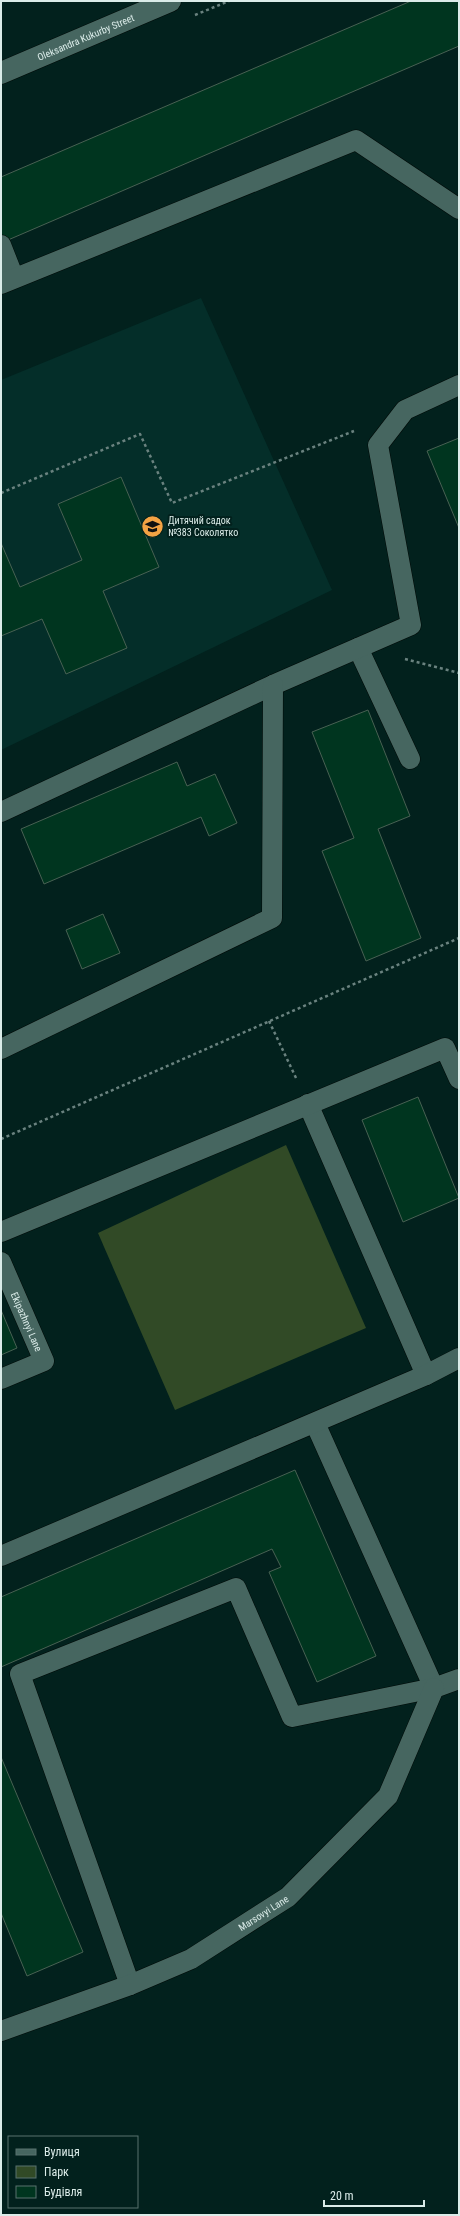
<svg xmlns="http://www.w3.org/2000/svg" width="460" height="2216" font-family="'Roboto Condensed',sans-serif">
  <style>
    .built { fill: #042e29 }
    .green { fill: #314a26 }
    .building { fill: #00351f; stroke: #486153 }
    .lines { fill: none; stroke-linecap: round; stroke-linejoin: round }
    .service-casing { stroke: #000a07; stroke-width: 21 }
    .tertiary-casing { stroke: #000a07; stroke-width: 23 }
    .path { stroke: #6a827f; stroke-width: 2.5; stroke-dasharray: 3 3; stroke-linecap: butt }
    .service { stroke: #466660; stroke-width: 20 }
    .tertiary { stroke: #466660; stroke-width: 22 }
    .labels { text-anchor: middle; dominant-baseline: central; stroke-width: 4; stroke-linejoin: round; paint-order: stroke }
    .street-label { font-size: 10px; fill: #dbece9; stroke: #02211d }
    .poi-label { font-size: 10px; fill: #dbece9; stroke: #02211d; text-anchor: start }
  </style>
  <rect width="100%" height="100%" fill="#02211d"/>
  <!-- built -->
  <path class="built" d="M201,298L332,590L1,750V380Z"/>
  <!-- green -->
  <path class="green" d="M286,1145L366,1328L175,1410L98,1233Z"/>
  <!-- building -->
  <path class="building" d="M411,1H459V46L1,243V177Z
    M459,438V528L427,451Z
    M121,477L159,567L103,591L127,648L66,674L42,619L1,636V543L20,587L82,560L58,504Z
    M368,710L410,816L378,829L421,938L366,961L322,851L354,838L312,732Z
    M177,762L187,786L215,774L237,823L209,836L201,817L44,884L21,829Z
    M103,914L120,953L82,969L66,930Z
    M418,1097L459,1198L403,1222L362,1120Z
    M1,1310L17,1348L1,1355Z
    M295,1470L376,1656L317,1682L269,1572L281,1567L272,1549L1,1667V1597Z
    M1,1757L83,1952L27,1976L1,1913Z"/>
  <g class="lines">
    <defs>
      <g id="service">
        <path d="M1,245L14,278"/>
        <path d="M1,284L356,140L459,209"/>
        <path d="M358,648L410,759"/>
        <path d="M1,812L273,685L411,625L378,445L405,410L459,385"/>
        <path d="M1,1049L272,918L273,685"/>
        <path d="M308,1104L426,1375"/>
        <path d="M1,1232L445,1048L459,1079"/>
        <path id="s1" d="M1,1262L44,1361L1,1379"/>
        <path d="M315,1423L434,1688"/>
        <path d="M1,1556L426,1375L459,1358"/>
        <path d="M130,1985L20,1674L236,1588L292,1717L434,1688L459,1679"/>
        <path id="s2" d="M1,2031L130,1985L191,1959L288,1897L388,1796L434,1688"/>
      </g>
      <g id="tertiary">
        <path id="s3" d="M1,73L170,1"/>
      </g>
    </defs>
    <!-- service casing -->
    <use href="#service" class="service-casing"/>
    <!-- tertiary casing -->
    <use href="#tertiary" class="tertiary-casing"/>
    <!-- path -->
    <path class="path" d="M195,15L229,1
      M1,493L140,434L172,503L354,431
      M405,659L459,673
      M269,1021L297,1080
      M1,1139L459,938"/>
    <!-- service -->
    <use href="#service" class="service"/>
    <!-- tertiary -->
    <use href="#tertiary" class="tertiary"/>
  </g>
  <!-- icons -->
  <defs>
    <symbol id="school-disc" viewBox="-11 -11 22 22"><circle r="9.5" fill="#f4a344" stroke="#02211d"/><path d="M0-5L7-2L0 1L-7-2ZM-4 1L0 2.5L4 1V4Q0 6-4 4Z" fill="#111"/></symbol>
  </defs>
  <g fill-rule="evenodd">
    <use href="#school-disc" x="140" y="514" width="25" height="25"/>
  </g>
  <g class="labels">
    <!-- street labels -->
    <g class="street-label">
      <text stroke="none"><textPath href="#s3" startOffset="92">Oleksandra Kukurby Street</textPath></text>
      <text stroke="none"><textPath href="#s1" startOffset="65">Ekipazhnyi Lane</textPath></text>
      <text stroke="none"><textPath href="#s2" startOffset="289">Marsovyi Lane</textPath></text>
    </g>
    <!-- poi labels -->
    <g class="poi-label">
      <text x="168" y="520">Дитячий садок<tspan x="168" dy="12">№383 Соколятко</tspan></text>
    </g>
  </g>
  <!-- border -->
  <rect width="460" height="2216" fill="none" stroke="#dbece9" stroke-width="4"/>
  <!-- legend -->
  <rect x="8" y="2136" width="130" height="72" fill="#02211d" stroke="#59726f"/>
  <rect x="16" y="2149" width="20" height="6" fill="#466660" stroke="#59726f"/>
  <text x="44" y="2156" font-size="12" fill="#dbece9">Вулиця</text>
  <rect x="16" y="2166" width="20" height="12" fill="#314a26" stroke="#59726f"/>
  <text x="44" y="2176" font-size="12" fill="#dbece9">Парк</text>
  <rect x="16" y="2186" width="20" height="12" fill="#00351f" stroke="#59726f"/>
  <text x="44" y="2196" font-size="12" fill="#dbece9">Будівля</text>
  <!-- scale -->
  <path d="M324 2200v6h100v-6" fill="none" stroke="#dbece9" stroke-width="2"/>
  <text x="330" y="2200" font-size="12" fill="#dbece9" stroke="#02211d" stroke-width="3" paint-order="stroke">20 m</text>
</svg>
